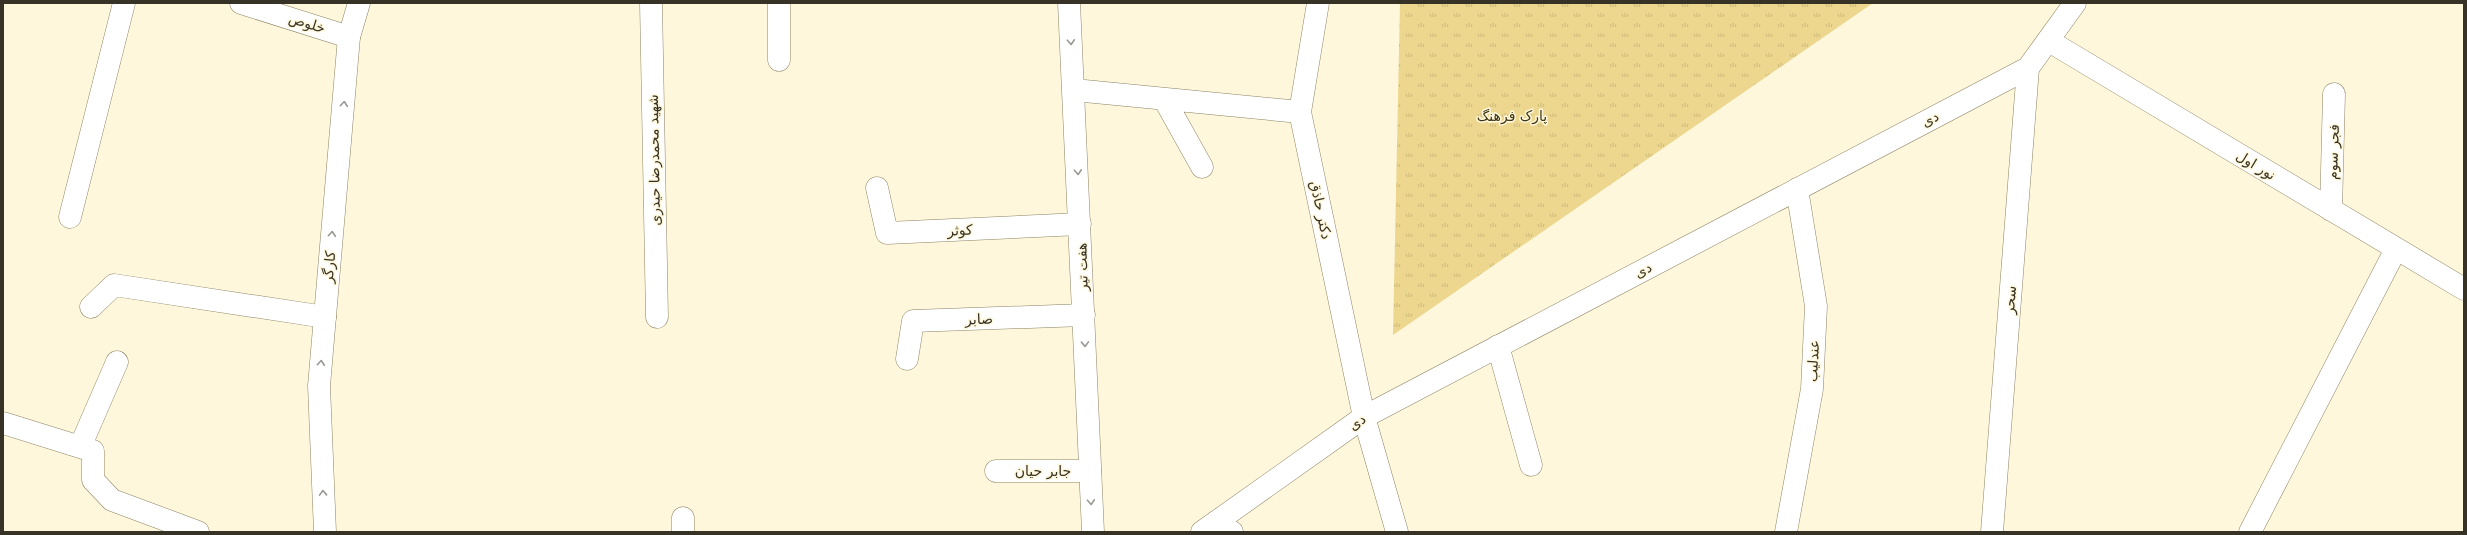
<svg xmlns="http://www.w3.org/2000/svg" width="2467" height="535" font-family="'DejaVu Sans','Noto Sans Arabic',sans-serif">
  <style>
    .grass { fill: url(#grass-tufts) }
    .lines { fill: none; stroke-linecap: round; stroke-linejoin: round }
    .minor-casing { stroke: #8c8364; stroke-width: 23 }
    .tertiary-casing { stroke: #8c8364; stroke-width: 23 }
    .minor { stroke: #fff; stroke-width: 22 }
    .tertiary { stroke: #fff; stroke-width: 22 }
    .oneway { stroke: #9a9892 }
    .labels { text-anchor: middle; dominant-baseline: central; stroke-width: 3; stroke-linejoin: round; paint-order: stroke }
    .street-label { font-size: 14px; fill: #363225; stroke: #fef7dc }
    .park-label { font-size: 14px; fill: #3f3512; stroke: #fef7dc }
  </style>
  <defs>
    <pattern id="grass-tufts" width="24" height="20" patternUnits="userSpaceOnUse"><rect width="24" height="20" fill="#edd78e"/><path d="M3 7l-1-3M5 7V3M7 7l1-3M15 17l-1-3M17 17v-4M19 17l1-3" fill="none" stroke="#ccb97a"/></pattern>
  </defs>
  <rect width="100%" height="100%" fill="#fef7dc"/>
  <!-- grass -->
  <path class="grass" d="M1400,3H1873L1393,335Z"/>
  <g class="lines">
    <defs>
      <path id="minor" d="M241,3L349,37
        M651,3L657,317
        M779,3V60
        M1318,3L1300,112L1364,417L1397,532
        M2049,41L2464,289
        M1074,90L1300,112
        M1164,99L1202,167
        M877,188L887,233L1080,224
        M2331,210L2334,94
        M70,217L124,3
        M91,307L114,285L325,317
        M1498,346L1531,465
        M907,359L913,321L1084,315
        M3,423L93,451V480L112,500L198,532
        M80,447L117,362
        M996,471H1090
        M683,518V532
        M1216,522L1232,532
        M1786,532L1812,389L1816,306L1797,189
        M1992,532L2028,68
        M2250,532L2396,249"/>
      <path id="tertiary" d="M1069,3L1093,532
        M325,532L319,386L349,37L359,3
        M1202,532L1364,417L2028,68L2075,3"/>
    </defs>
    <!-- minor casing -->
    <use href="#minor" class="minor-casing"/>
    <!-- tertiary casing -->
    <use href="#tertiary" class="tertiary-casing"/>
    <!-- minor -->
    <use href="#minor" class="minor"/>
    <!-- tertiary -->
    <use href="#tertiary" class="tertiary"/>
  </g>
  <!-- one-way arrows -->
  <defs><path id="oneway-chevron" d="M-2-3.5L2.5 0L-2 3.5" fill="none" stroke-width="1.6" stroke-linecap="round" stroke-linejoin="round"/></defs>
  <g class="oneway">
    <use href="#oneway-chevron" transform="translate(1071 42) rotate(87)"/>
    <use href="#oneway-chevron" transform="translate(344 104) rotate(-85)"/>
    <use href="#oneway-chevron" transform="translate(1078 172) rotate(87)"/>
    <use href="#oneway-chevron" transform="translate(332 234) rotate(-85)"/>
    <use href="#oneway-chevron" transform="translate(1085 344) rotate(88)"/>
    <use href="#oneway-chevron" transform="translate(321 363) rotate(-85)"/>
    <use href="#oneway-chevron" transform="translate(323 493) rotate(-92)"/>
    <use href="#oneway-chevron" transform="translate(1091 502) rotate(87)"/>
  </g>
  <g class="labels">
    <!-- street labels -->
    <g class="street-label">
      <text transform="translate(307 23) rotate(17)">خلوص</text>
      <text transform="translate(1930 119) rotate(-28)">دی</text>
      <text transform="translate(2333 152) rotate(-88)">فجر سوم</text>
      <text transform="translate(654 160) rotate(-91)">شهید محمدرضا حیدری</text>
      <text transform="translate(2256 165) rotate(31)">نور اول</text>
      <text transform="translate(1321 210) rotate(78)">دکتر حاذق</text>
      <text transform="translate(960 230) rotate(-3)">کوثر</text>
      <text transform="translate(329 267) rotate(-85)">کارگر</text>
      <text transform="translate(1082 267) rotate(-92)">هفت تیر</text>
      <text transform="translate(1643 270) rotate(-28)">دی</text>
      <text transform="translate(2010 300) rotate(-86)">سحر</text>
      <text transform="translate(979 319) rotate(-2)">صابر</text>
      <text transform="translate(1813 361) rotate(-87)">عندلیب</text>
      <text transform="translate(1357 422) rotate(-34)">دی</text>
      <text x="1043" y="471">جابر حیان</text>
    </g>
    <!-- park labels -->
    <g class="park-label">
      <text x="1512" y="116">پارک فرهنگ</text>
    </g>
  </g>
  <!-- border -->
  <rect width="2467" height="535" fill="none" stroke="#363225" stroke-width="8"/>
</svg>
